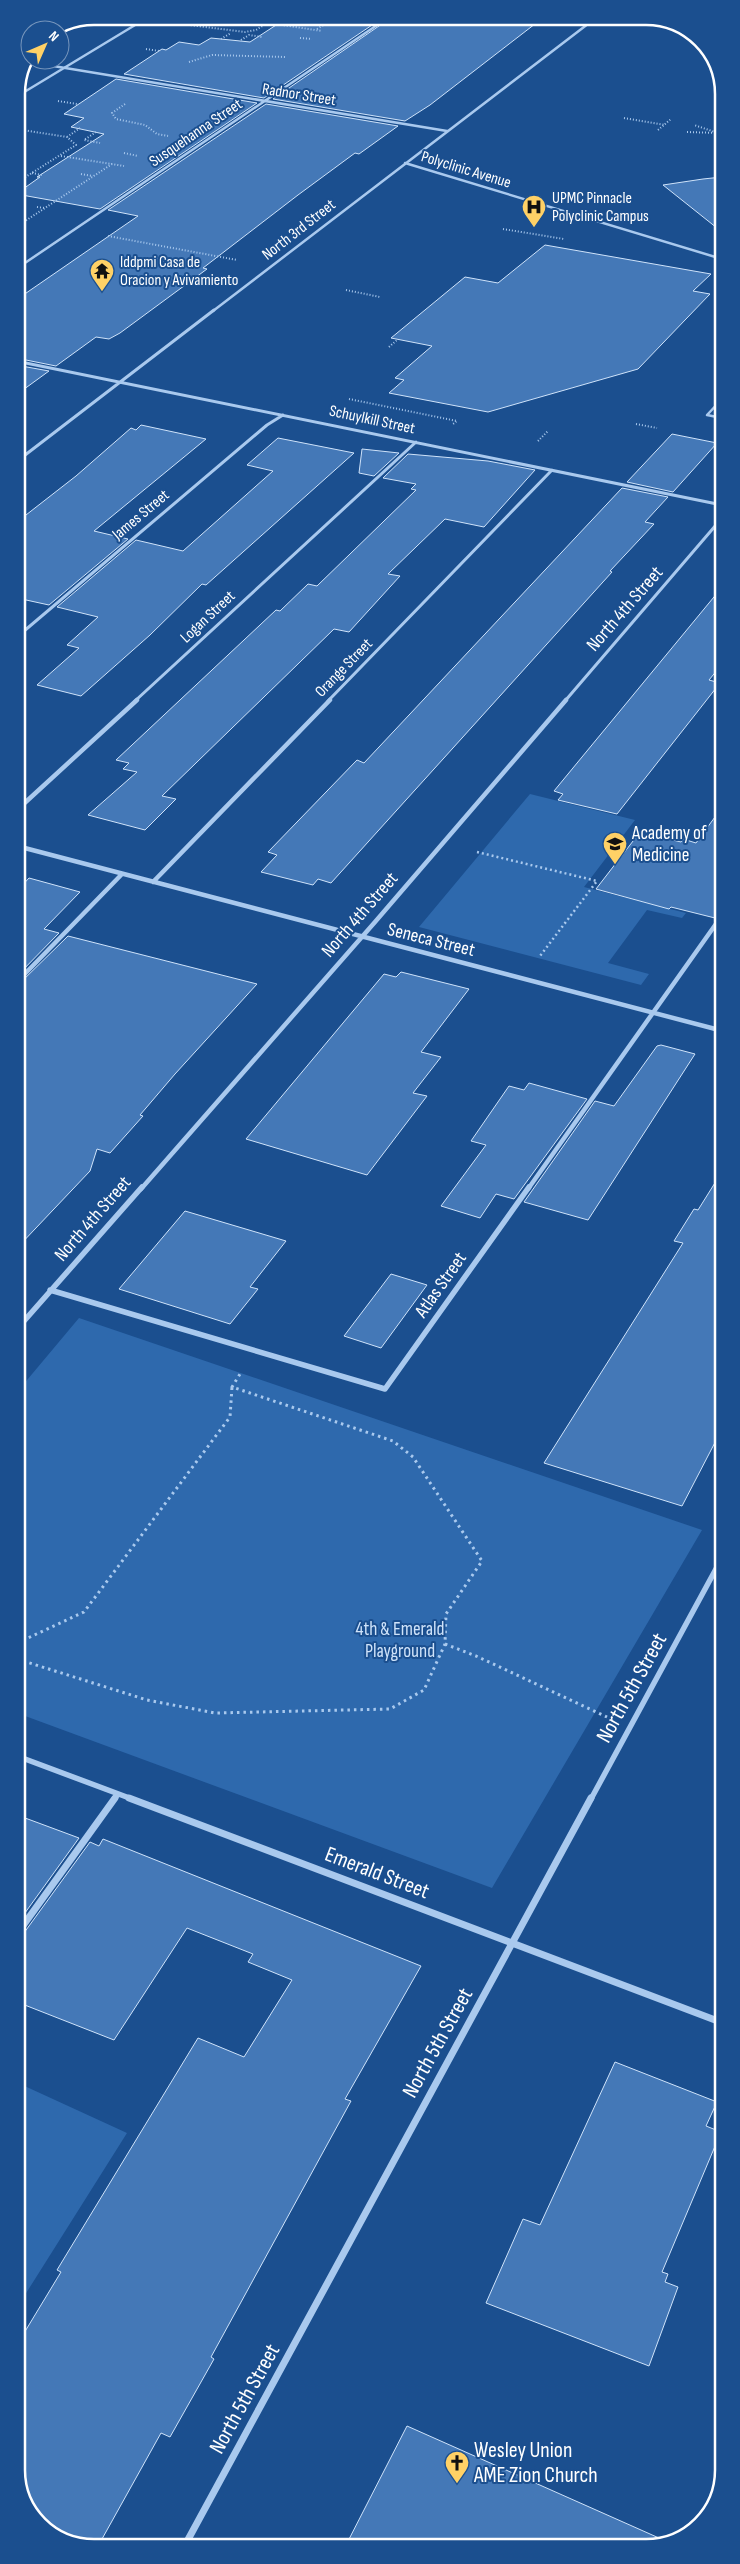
<svg xmlns="http://www.w3.org/2000/svg" width="740" height="2564" font-family="'Sofia Sans Condensed',sans-serif">
  <style>
    .green { fill: #2e69ad }
    .building { fill: #4478b7; stroke: #cfe3fa }
    .lines { fill: none; stroke-linecap: round; stroke-linejoin: round }
    .path-far2 { stroke: #a9c9ee; stroke-width: 2; stroke-dasharray: 1 2; stroke-linecap: butt }
    .path-far1 { stroke: #a9c9ee; stroke-width: 2.5; stroke-dasharray: 2 3; stroke-linecap: butt }
    .path { stroke: #a9c9ee; stroke-width: 3; stroke-dasharray: 2.5 4; stroke-linecap: butt }
    .service { stroke: #a9c9ee; stroke-width: 2.5 }
    .minor-far4 { stroke: #a9c9ee; stroke-width: 2.5 }
    .minor-far3 { stroke: #a9c9ee; stroke-width: 3 }
    .minor-far2 { stroke: #a9c9ee; stroke-width: 4.5 }
    .minor-far1 { stroke: #a9c9ee; stroke-width: 5.5 }
    .minor { stroke: #a9c9ee; stroke-width: 7 }
    .labels { text-anchor: middle; dominant-baseline: central; stroke-width: 4; stroke-linejoin: round; paint-order: stroke }
    .far-street-label { font-size: 16px; fill: #fff; stroke: #1b4f8f }
    .far-poi-label { font-size: 16px; fill: #fff; stroke: #1b4f8f; text-anchor: start }
    .street-label { font-size: 19px; fill: #fff; stroke: #1b4f8f }
    .poi-label { font-size: 19px; fill: #fff; stroke: #1b4f8f; text-anchor: start }
    .park-label { font-size: 19px; fill: #cfe3fa; stroke: #1b4f8f }
    .near-street-label { font-size: 22px; fill: #fff; stroke: #1b4f8f }
    .near-poi-label { font-size: 22px; fill: #fff; stroke: #1b4f8f; text-anchor: start }
    .rim { fill: none; stroke: #fff; stroke-width: 2.5 }
  </style>
  <rect width="100%" height="100%" fill="#1b4f8f"/>
  <!-- green -->
  <path class="green" d="M530,794L635,820L584,887L686,913L682,918L647,910L608,963L649,974L641,985L419,927Z
    M79,1318L702,1530L492,1888L17,1713V1392Z
    M18,2083L127,2133L18,2306Z"/>
  <!-- building -->
  <path class="building" d="M290,16L384,17L264,98L124,74L162,49L166,50L179,42L199,45L211,38L250,42Z
    M392,17H544L430,105L405,121L273,99Z
    M116,79L257,103L100,209L16,194L40,177H37L104,134L71,127L84,118L64,114Z
    M266,104L398,126L359,154L355,153L298,195L203,268L207,269L120,333L109,339L96,337L56,366L16,358V300L138,216L108,210Z
    M722,177V232L663,185L703,179Z
    M545,245L711,274L693,291L710,294L638,369L488,412L389,393L404,380L395,378L432,346L391,338L465,277L498,283Z
    M16,365L49,371L16,395Z
    M141,425L206,439L94,531L128,539L49,605L17,598V522L76,476L131,428L136,430Z
    M672,434L717,443L673,492L627,482Z
    M278,438L354,453L206,585L202,584L150,635L81,696L37,685L79,648L67,645L98,617L57,607L136,540L183,551L273,471L247,465Z
    M362,449L399,453L374,476L359,473Z
    M408,454L488,461L535,470L484,527L445,519L388,574L400,576L349,632L334,629L162,796L176,799L145,830L88,815L137,772L123,769L129,763L116,760L276,610L280,611L308,584L317,586L416,490L411,489L416,484L383,478Z
    M622,488L668,497L645,522L654,524L610,571L612,572L331,883L318,879L313,885L261,872L277,855L268,852L357,760L364,763Z
    M723,586V663L709,680L720,683L617,814L558,800L563,794L554,791Z
    M723,806V910L715,918L671,907L669,909L596,889L640,832L681,842L683,839L696,843Z
    M29,878L80,892L44,929L59,933L17,976V891Z
    M68,936L257,984L175,1074L140,1115L143,1116L110,1153L97,1149L90,1171L17,1248V986Z
    M401,972L469,989L421,1052L441,1057L413,1093L427,1096L367,1175L246,1139L384,974L396,977Z
    M661,1045L695,1054L588,1220L524,1202L595,1101L614,1106L657,1046Z
    M529,1083L587,1099L514,1199L496,1194L480,1218L441,1206L486,1145L471,1141L509,1086L524,1090Z
    M723,1170V1427L682,1506L544,1463L683,1243L674,1241L694,1209L698,1210Z
    M185,1211L286,1241L250,1287L258,1289L230,1324L119,1289Z
    M391,1274L427,1285L381,1348L344,1336Z
    M17,1815L79,1838L17,1924Z
    M103,1839L421,1966L345,2099L351,2101L211,2357L214,2359L170,2437L161,2433L97,2548H89L43,2528L18,2485V2343L61,2272L57,2270L198,2038L244,2057L292,1980L248,1962L253,1954L187,1928L114,2040L17,2002V1939L21,1937L90,1842L99,1846Z
    M615,2062L717,2102L706,2126L721,2132L662,2272L668,2274L665,2282L678,2287L649,2366L486,2303L523,2219L540,2225Z
    M407,2426L668,2542L661,2546L345,2547Z"/>
  <g class="lines">
    <!-- path-far2 -->
    <path class="path-far2" d="M319,19L330,21
      M173,23L245,32L256,30L278,16
      M269,23L322,31
      M317,29L337,17
      M300,38L312,39
      M221,39L231,33
      M241,40L249,35L262,37
      M146,49L159,51
      M189,62L212,55L286,57
      M58,101L77,104
      M125,104L112,113L116,119L145,125L157,134L168,136
      M624,118L665,125
      M16,129L67,137L76,145L16,183
      M658,130L671,119
      M96,132L84,140L100,143
      M687,132L718,133L694,125
      M67,137L80,128
      M124,153L138,156
      M61,156L124,166
      M32,173L42,175
      M81,174L93,176
      M16,186L28,188
      M37,207L45,208
      M16,227L112,164
      M503,229L564,239
      M108,236L237,260
      M346,290L380,297
      M389,347L397,340
      M349,399L457,421L453,424
      M636,424L657,428
      M538,441L548,431"/>
    <!-- path-far1 -->
    <path class="path-far1" d="M477,852L597,881L540,956"/>
    <!-- path -->
    <path class="path" d="M17,1643L84,1612L230,1417L232,1387
      M445,1644L476,1656L607,1717
      M17,1659L147,1700L215,1713L390,1709L424,1690L445,1644L446,1614L482,1561L413,1457L393,1441L232,1387L240,1374"/>
    <!-- service -->
    <path class="service" d="M722,399L707,415L722,418"/>
    <!-- minor-far4 -->
    <path class="minor-far4" d="M29,62L447,131
      M16,97L150,16
      M405,163L722,259
      M16,269L389,17
      M213,311L597,17"/>
    <!-- minor-far3 -->
    <path class="minor-far3" d="M16,361L722,505
      M16,462L214,310
      M17,637L267,425L283,415
      M135,701L416,442
      M328,701L552,470
      M565,701L722,518"/>
    <!-- minor-far2 -->
    <path class="minor-far2" d="M17,810L137,700
      M17,846L723,1031
      M153,882L330,700
      M17,982L122,874
      M141,1189L375,922L566,700
      M528,1189L723,914"/>
    <!-- minor-far1 -->
    <path class="minor-far1" d="M50,1290L385,1389L529,1187
      M17,1329L142,1187
      M17,1756L132,1799
      M114,1799L118,1794
      M591,1799L723,1556"/>
    <!-- minor -->
    <path class="minor" d="M129,1798L723,2023
      M17,1934L115,1798
      M184,2547L591,1798"/>
  </g>
  <!-- icons -->
  <defs>
    <symbol id="hospital-pin" viewBox="-11 -11 22 30"><path d="M0 17L-7.5 6A9.5 9.5 0 1 1 7.5 6Z" fill="#ffd166" stroke="#1b4f8f"/><path d="M-5-5h3v3.5h4V-5h3V5h-3V1.5h-4V5h-3Z" fill="#111"/></symbol>
    <symbol id="temple-pin" viewBox="-11 -11 22 30"><path d="M0 17L-7.5 6A9.5 9.5 0 1 1 7.5 6Z" fill="#ffd166" stroke="#1b4f8f"/><path d="M0-6L5-2H3V0L6.5 2.5H4V6H1.5V3h-3V6H-4V2.5H-6.5L-3 0V-2H-5Z" fill="#111"/></symbol>
    <symbol id="school-pin" viewBox="-11 -11 22 30"><path d="M0 17L-7.5 6A9.5 9.5 0 1 1 7.5 6Z" fill="#ffd166" stroke="#1b4f8f"/><path d="M0-5L7-2L0 1L-7-2ZM-4 1L0 2.5L4 1V4Q0 6-4 4Z" fill="#111"/></symbol>
    <symbol id="church-pin" viewBox="-11 -11 22 30"><path d="M0 17L-7.5 6A9.5 9.5 0 1 1 7.5 6Z" fill="#ffd166" stroke="#1b4f8f"/><path d="M-1.2-6h2.4v3.5h3.3v2.4h-3.3V6h-2.4V-.1h-3.3v-2.4h3.3Z" fill="#111"/></symbol>
  </defs>
  <g fill-rule="evenodd">
    <use href="#hospital-pin" x="520" y="193" width="28" height="38"/>
    <use href="#temple-pin" x="88" y="257" width="28" height="38"/>
    <use href="#school-pin" x="601" y="830" width="28" height="38"/>
    <use href="#church-pin" x="443" y="2449" width="28" height="38"/>
  </g>
  <g class="labels">
    <!-- far-street labels -->
    <g class="far-street-label">
      <text transform="translate(299 95) rotate(9)">Radnor Street</text>
      <text transform="translate(196 133) rotate(-34)">Susquehanna Street</text>
      <text transform="translate(466 170) rotate(17)">Polyclinic Avenue</text>
      <text transform="translate(299 230) rotate(-38)">North 3rd Street</text>
      <text transform="translate(372 420) rotate(12)">Schuylkill Street</text>
      <text transform="translate(141 515) rotate(-40)">James Street</text>
      <text transform="translate(208 617) rotate(-43)">Logan Street</text>
      <text transform="translate(344 668) rotate(-46)">Orange Street</text>
    </g>
    <!-- far-poi labels -->
    <g class="far-poi-label">
      <text x="552" y="198">UPMC Pinnacle<tspan x="552" dy="18">Polyclinic Campus</tspan></text>
      <text x="120" y="262">Iddpmi Casa de<tspan x="120" dy="18">Oracion y Avivamiento</tspan></text>
    </g>
    <!-- street labels -->
    <g class="street-label">
      <text transform="translate(625 609) rotate(-49)">North 4th Street</text>
      <text transform="translate(360 915) rotate(-49)">North 4th Street</text>
      <text transform="translate(431 940) rotate(14)">Seneca Street</text>
      <text transform="translate(93 1219) rotate(-49)">North 4th Street</text>
      <text transform="translate(441 1285) rotate(-55)">Atlas Street</text>
    </g>
    <!-- poi labels -->
    <g class="poi-label">
      <text x="632" y="833">Academy of<tspan x="632" dy="22">Medicine</tspan></text>
    </g>
    <!-- park labels -->
    <g class="park-label">
      <text x="400" y="1629">4th &amp; Emerald<tspan x="400" dy="22">Playground</tspan></text>
    </g>
    <!-- near-street labels -->
    <g class="near-street-label">
      <text transform="translate(632 1688) rotate(-61)">North 5th Street</text>
      <text transform="translate(377 1873) rotate(21)">Emerald Street</text>
      <text transform="translate(438 2043) rotate(-61)">North 5th Street</text>
      <text transform="translate(245 2399) rotate(-61)">North 5th Street</text>
    </g>
    <!-- near-poi labels -->
    <g class="near-poi-label">
      <text x="474" y="2450">Wesley Union<tspan x="474" dy="25">AME Zion Church</tspan></text>
    </g>
  </g>
  <!-- crop -->
  <path d="M0 0H740V2564H0ZM94 25H646A69 69 0 0 1 715 94V2470A69 69 0 0 1 646 2539H94A69 69 0 0 1 25 2470V94A69 69 0 0 1 94 25Z" fill="#1b4f8f" fill-rule="evenodd"/>
  <path class="rim" d="M94 25H646A69 69 0 0 1 715 94V2470A69 69 0 0 1 646 2539H94A69 69 0 0 1 25 2470V94A69 69 0 0 1 94 25Z"/>
  <!-- north arrow -->
  <g transform="translate(45 45) rotate(45)"><circle r="24" fill="#1b4f8f" stroke="#7695bc"/>
  <path d="M0-4L9 19L0 12L-9 19Z" fill="#ffd166"/>
  <text y="-8" font-size="14" font-weight="bold" text-anchor="middle" fill="#ffffff">N</text>
  </g>
</svg>
